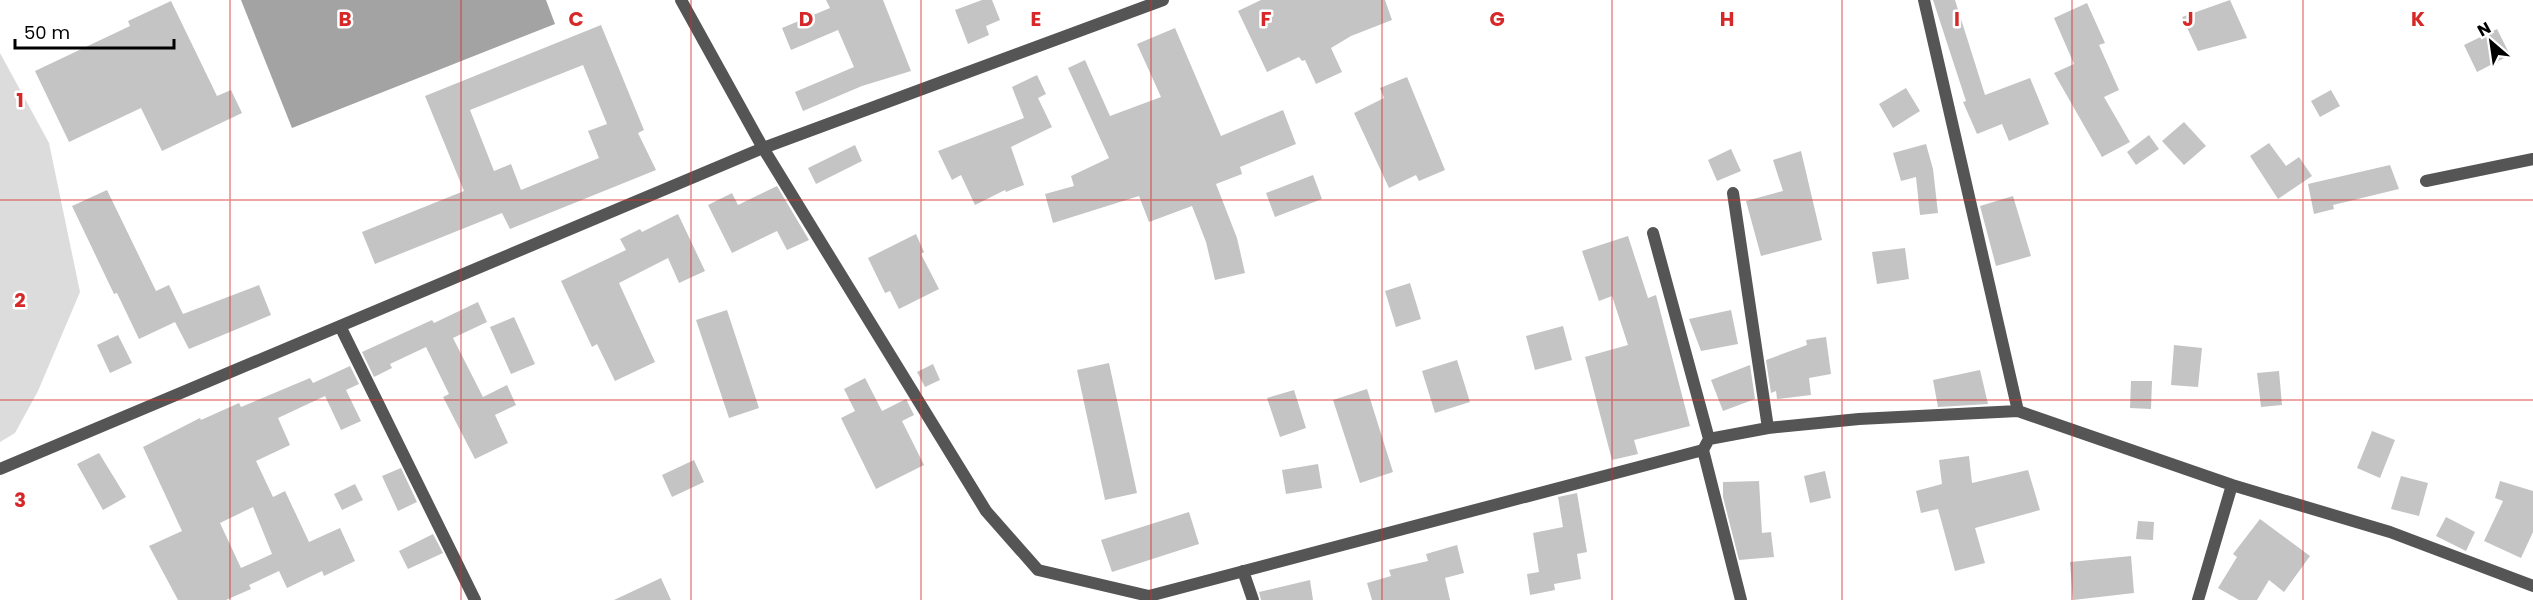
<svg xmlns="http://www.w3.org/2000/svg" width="2533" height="600" font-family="Poppins,sans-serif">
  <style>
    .green { fill: #dcdcdc }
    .water { fill: #a3a3a3 }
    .building { fill: #c4c4c4; fill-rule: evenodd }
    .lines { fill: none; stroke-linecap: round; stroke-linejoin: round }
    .street { stroke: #555; stroke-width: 12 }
    .grid { fill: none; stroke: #d62828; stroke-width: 1.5; stroke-opacity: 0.55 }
    .grid-label { font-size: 20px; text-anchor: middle; font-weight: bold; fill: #d62828; stroke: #fff; stroke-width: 5; stroke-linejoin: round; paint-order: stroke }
  </style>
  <rect width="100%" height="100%" fill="#fff"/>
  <!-- green -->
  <path class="green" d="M0,53L49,143L80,292L38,391L15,433L0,442Z"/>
  <!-- water -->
  <path class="water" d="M241,0H546L555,24L292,128Z"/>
  <!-- building -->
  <path class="building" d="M826,0H883L911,71L862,86L803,111L795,92L854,67L838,30L791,50L782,28L830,8Z
    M982,0H992L1000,20L986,26L989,35L968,44L955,10Z
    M1261,0H1385L1392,20L1351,36L1331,48L1342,72L1316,84L1305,60L1302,61L1299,57L1267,72L1238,11Z
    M1933,0H1955L1985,95L2030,78L2049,124L2009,141L2002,124L1977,134L1963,102L1966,101Z
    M2230,0L2247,38L2198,51L2182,17Z
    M171,1L217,96L231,90L242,113L162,151L141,108L69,142L35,71L130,26L128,21Z
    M2087,3L2105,43L2099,45L2119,90L2104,97L2130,142L2102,157L2054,73L2074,64L2054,18Z
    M601,25L644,130L638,133L656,170L510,229L502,213L375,264L362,232L464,191L425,96ZM583,65L607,124L588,131L599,158L521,190L511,164L494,171L470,110Z
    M1175,28L1221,136L1283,110L1296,144L1240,167L1242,174L1216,184L1237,238L1245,273L1215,280L1206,242L1192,206L1149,222L1139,196L1053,223L1045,194L1074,186L1071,176L1109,158L1068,68L1085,60L1110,116L1161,97L1137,44Z
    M2497,29L2510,55L2477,72L2464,45Z
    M1037,75L1046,94L1038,98L1052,127L1011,147L1024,185L1006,192L1005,190L975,205L961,175L952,180L938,151L1024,118L1012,87Z
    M1407,77L1445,170L1419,181L1416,175L1389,188L1354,113L1384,98L1380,88Z
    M1906,88L1920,111L1893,128L1879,104Z
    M2331,90L2340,106L2320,117L2311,101Z
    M2184,122L2206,146L2184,165L2162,141Z
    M2149,135L2159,149L2136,165L2127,152Z
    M2269,143L2286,166L2299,157L2312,176L2278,199L2250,156Z
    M1926,144L1933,169L1938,213L1920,215L1916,177L1901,181L1893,153Z
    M855,145L862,161L816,184L808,168Z
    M1731,149L1741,171L1717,181L1708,160Z
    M1801,151L1822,240L1761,256L1746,201L1783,191L1773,160Z
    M2390,165L2399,189L2333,205L2334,209L2314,214L2308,184Z
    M1313,175L1322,199L1275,217L1266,193Z
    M777,186L809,240L787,250L777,231L732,253L708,205L732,193L738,205Z
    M107,190L156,291L169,285L183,314L259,285L271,315L189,349L175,322L139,339L117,293L114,294L72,206Z
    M2013,196L2031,256L1996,266L1980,206Z
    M678,214L705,271L679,283L668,258L619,283L655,362L615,381L597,344L592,347L561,281L626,250L620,239L640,229L642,232Z
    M916,234L924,252L921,254L939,289L899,309L890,291L885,293L868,258Z
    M1628,236L1648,298L1656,295L1690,426L1634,440L1638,454L1612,460L1585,357L1628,345L1612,296L1599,301L1582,251Z
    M1905,248L1909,279L1877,284L1872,252Z
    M1410,283L1421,319L1396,327L1385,291Z
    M478,302L487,322L453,338L483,397L507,385L516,405L495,415L508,443L475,459L443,397L449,394L426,347L390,364L392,368L374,377L362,352L432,320L434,323Z
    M727,310L759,408L729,418L696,320Z
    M1731,310L1738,344L1701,351L1689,319Z
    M514,317L535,364L511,374L490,327Z
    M1563,326L1572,360L1535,370L1526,336Z
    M118,335L132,363L110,373L97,345Z
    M1826,337L1831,374L1809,378L1811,395L1777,399L1776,391L1771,393L1766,360L1807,345L1806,340Z
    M2174,345L2202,348L2198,387L2171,385Z
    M1457,360L1470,402L1435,413L1422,371Z
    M1109,363L1137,493L1105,500L1077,370Z
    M933,364L940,380L925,387L917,372Z
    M1750,365L1755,399L1723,411L1711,380Z
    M350,366L359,384L346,390L361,421L341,430L325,396L278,418L290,445L256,461L273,497L285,491L309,542L340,528L355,561L324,576L322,571L287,588L279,571L249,585L251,589L226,600H178L149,546L182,531L143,447L200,418L201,420L239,403L241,407L310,378L313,383ZM253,507L272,554L241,568L220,523Z
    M1980,370L1988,404L1938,407L1933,380Z
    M2279,371L2282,405L2261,407L2257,373Z
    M865,378L882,411L906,399L914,415L902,421L924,465L876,489L841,418L855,411L844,389Z
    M2131,381H2152L2151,409L2130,408Z
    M1367,389L1393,472L1360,483L1333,400Z
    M1294,390L1306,428L1280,437L1267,398Z
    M2372,431L2395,440L2380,478L2357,468Z
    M99,453L126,497L103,510L77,464Z
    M1969,456L1972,483L2028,470L2040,510L1975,528L1985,563L1955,571L1938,509L1921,513L1916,491L1942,484L1939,460Z
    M694,460L704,482L672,497L662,475Z
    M1318,464L1322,488L1286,494L1282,470Z
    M401,468L417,502L398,511L382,476Z
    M1825,471L1831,498L1810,503L1804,476Z
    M2401,476L2428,483L2419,516L2391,509Z
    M1759,481L1762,533L1771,532L1774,557L1739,560L1723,497V482Z
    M2500,481L2533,491V532L2521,558L2484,541L2503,501L2495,498Z
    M355,484L363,500L342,510L334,494Z
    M1577,493L1587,552L1577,554L1581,579L1554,584L1555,590L1530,595L1527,574L1539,572L1533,533L1563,527L1558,497Z
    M1189,512L1199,544L1112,572L1101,540Z
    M2446,517L2475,532L2466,551L2436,536Z
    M2260,519L2310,556L2284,592L2269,580L2257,600H2239L2218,588L2237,557L2233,554Z
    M2138,521L2154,522L2153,540L2136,539Z
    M433,534L443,553L408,569L399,551Z
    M1457,545L1464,573L1445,578L1450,600H1372L1367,583L1391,576L1389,570L1428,561L1426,554Z
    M2131,556L2134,593L2073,600L2070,562Z
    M661,578L671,600H614Z
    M1310,580L1313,600H1261L1259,592Z"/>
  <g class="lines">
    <!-- street -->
    <path class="street" d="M681,0L763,148L986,511L1038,570L1149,596L1703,450L1709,439L1768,428L1859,419L2018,411L2232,485L2390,532L2533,586
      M1924,0L2018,411
      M2426,181L2533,159
      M1733,193L1768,428
      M1653,233L1709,439
      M340,326L475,600
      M1703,450L1741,600
      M0,469L763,148L1163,0
      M1243,571L1253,600
      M2198,600L2232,485"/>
  </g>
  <!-- grid -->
  <path class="grid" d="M230,0V600M461,0V600M691,0V600M921,0V600M1151,0V600M1382,0V600M1612,0V600M1842,0V600M2072,0V600M2303,0V600M0,200H2533M0,400H2533"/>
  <g class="grid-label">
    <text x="345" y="26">B</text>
    <text x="576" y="26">C</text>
    <text x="806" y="26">D</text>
    <text x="1036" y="26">E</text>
    <text x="1266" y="26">F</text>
    <text x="1497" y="26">G</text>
    <text x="1727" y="26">H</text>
    <text x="1957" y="26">I</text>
    <text x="2188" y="26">J</text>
    <text x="2418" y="26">K</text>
    <text x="20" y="107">1</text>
    <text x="20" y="307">2</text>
    <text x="20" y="507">3</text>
  </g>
  <!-- north arrow -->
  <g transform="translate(2491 42) rotate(331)" stroke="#ffffff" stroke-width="4.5" paint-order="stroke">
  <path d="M0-4.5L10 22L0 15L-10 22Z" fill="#000000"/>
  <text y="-9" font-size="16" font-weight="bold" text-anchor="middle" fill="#000000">N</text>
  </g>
  <!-- scale -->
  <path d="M15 39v9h159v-9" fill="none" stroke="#000000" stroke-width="3"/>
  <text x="24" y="39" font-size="18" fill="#000000" stroke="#ffffff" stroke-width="4.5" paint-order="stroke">50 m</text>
</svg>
